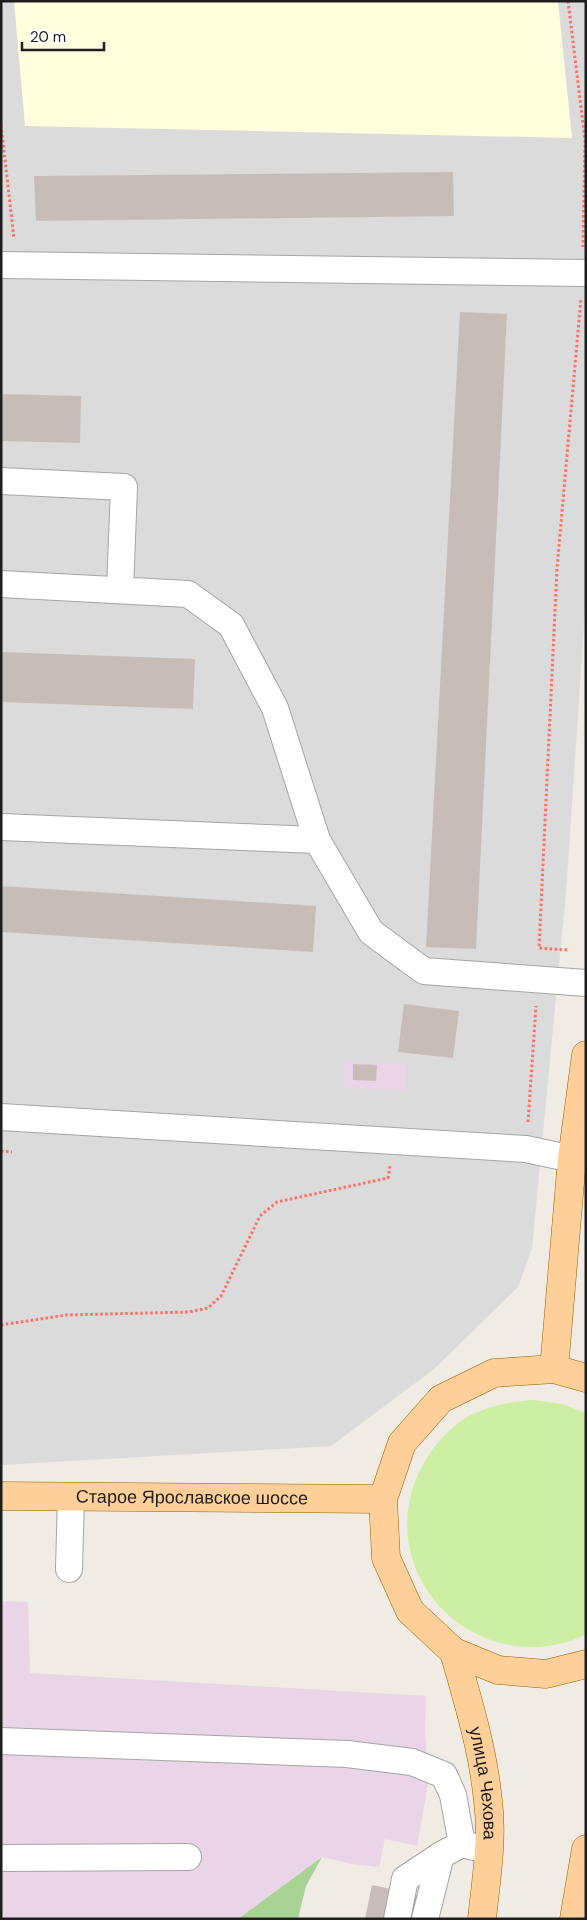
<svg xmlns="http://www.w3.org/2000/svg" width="587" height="1920" font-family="'DM Sans',sans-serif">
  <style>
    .residential { fill: #dcdbdb }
    .industrial { fill: #ead4e7 }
    .education { fill: #fffedd }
    .grass { fill: #ccefa4 }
    .forest { fill: #a9d394 }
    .building { fill: #c8bdb6 }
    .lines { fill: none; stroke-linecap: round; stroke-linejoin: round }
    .minor-casing { stroke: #a5a5a5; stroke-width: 28 }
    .major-casing { stroke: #986000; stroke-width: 29 }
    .path { stroke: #ff6f65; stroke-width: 3; stroke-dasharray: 2.5 2.5; stroke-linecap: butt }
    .minor { stroke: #fff; stroke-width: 26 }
    .major { stroke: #ffcf99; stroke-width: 28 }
    .labels { text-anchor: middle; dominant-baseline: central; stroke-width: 4.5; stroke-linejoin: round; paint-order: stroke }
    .street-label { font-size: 18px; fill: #1e1e1e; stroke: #fff }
  </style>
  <rect width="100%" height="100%" fill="#f0ebe3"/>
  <!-- residential -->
  <path class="residential" d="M1,1H586V595L566,893L532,1248L518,1287L433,1370L331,1446L1,1465Z"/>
  <!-- industrial -->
  <path class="industrial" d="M344,1061L407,1064L406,1090L343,1088Z
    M1,1601L28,1602L30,1673L426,1696L425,1732L429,1778L417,1846L385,1839L379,1867L352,1864L322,1857L238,1919H1Z"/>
  <!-- education -->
  <path class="education" d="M14,1H558L572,138L25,126Z"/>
  <!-- grass -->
  <path class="grass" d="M533,1400L562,1404L586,1413V1634C559,1648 526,1651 497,1642C421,1619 383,1534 424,1463C433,1446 448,1430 464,1419C486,1406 509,1402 533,1400Z"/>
  <!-- forest -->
  <path class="forest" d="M322,1857L306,1886L298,1919H238Z"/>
  <!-- building -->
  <path class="building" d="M453,172L454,216L36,221L34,176Z
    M460,312L507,314L476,949L426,947Z
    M1,394L81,396L80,443L1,441Z
    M1,652L195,659L193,709L1,702Z
    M1,886L316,906L313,952L1,932Z
    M404,1004L459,1011L453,1058L398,1052Z
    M353,1064L377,1065L376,1081L353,1080Z
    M372,1885L437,1899L433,1919H365Z"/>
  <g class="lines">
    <defs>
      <path id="minor" d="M1,265L586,273
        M1,481L124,487L120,590
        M1,584L188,594L231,625L275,708L317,840
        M1,827L317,840L371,932L424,971L586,983
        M1,1117L526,1149L572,1159
        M69,1569L71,1496
        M1,1741L347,1754L412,1762L444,1775L453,1795L462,1844
        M1,1858L188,1857
        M397,1919L405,1879L441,1855L462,1844L479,1848
        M425,1919L441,1855"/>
      <g id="major">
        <path d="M554,1369L572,1159L586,1055"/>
        <path d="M586,1378L554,1369L494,1373L441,1399L402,1443L383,1499L386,1558L410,1611L454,1652L498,1670L546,1674L586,1664"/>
        <path id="s1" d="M1,1496L383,1499"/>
        <path id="s2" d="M454,1652C468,1701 483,1750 488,1801C493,1839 486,1880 482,1919"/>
        <path d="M574,1919L586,1849"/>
      </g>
    </defs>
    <!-- minor casing -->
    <use href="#minor" class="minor-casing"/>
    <!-- major casing -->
    <use href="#major" class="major-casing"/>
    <!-- path -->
    <path class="path" d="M568,1L585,140L583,247
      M1,125L14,239
      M567,950L539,948L557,568L581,298
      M528,1122L536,1006
      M1,1151L12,1152
      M1,1325L66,1315L189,1312L208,1308L221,1296L260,1216L277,1202L388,1178L390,1166"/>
    <!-- minor -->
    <use href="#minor" class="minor"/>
    <!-- major -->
    <use href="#major" class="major"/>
  </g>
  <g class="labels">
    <!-- street labels -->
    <g class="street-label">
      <text stroke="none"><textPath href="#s1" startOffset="191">Старое Ярославское шоссе</textPath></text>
      <text stroke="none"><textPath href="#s2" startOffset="135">улица Чехова</textPath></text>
    </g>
  </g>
  <!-- border -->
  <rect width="587" height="1920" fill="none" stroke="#1e1e1e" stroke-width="5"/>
  <!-- scale -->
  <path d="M22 42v8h82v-8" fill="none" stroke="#1e1e1e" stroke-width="2.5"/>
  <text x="30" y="42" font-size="15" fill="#1e1e1e" stroke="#ffffff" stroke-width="4" paint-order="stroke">20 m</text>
</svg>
